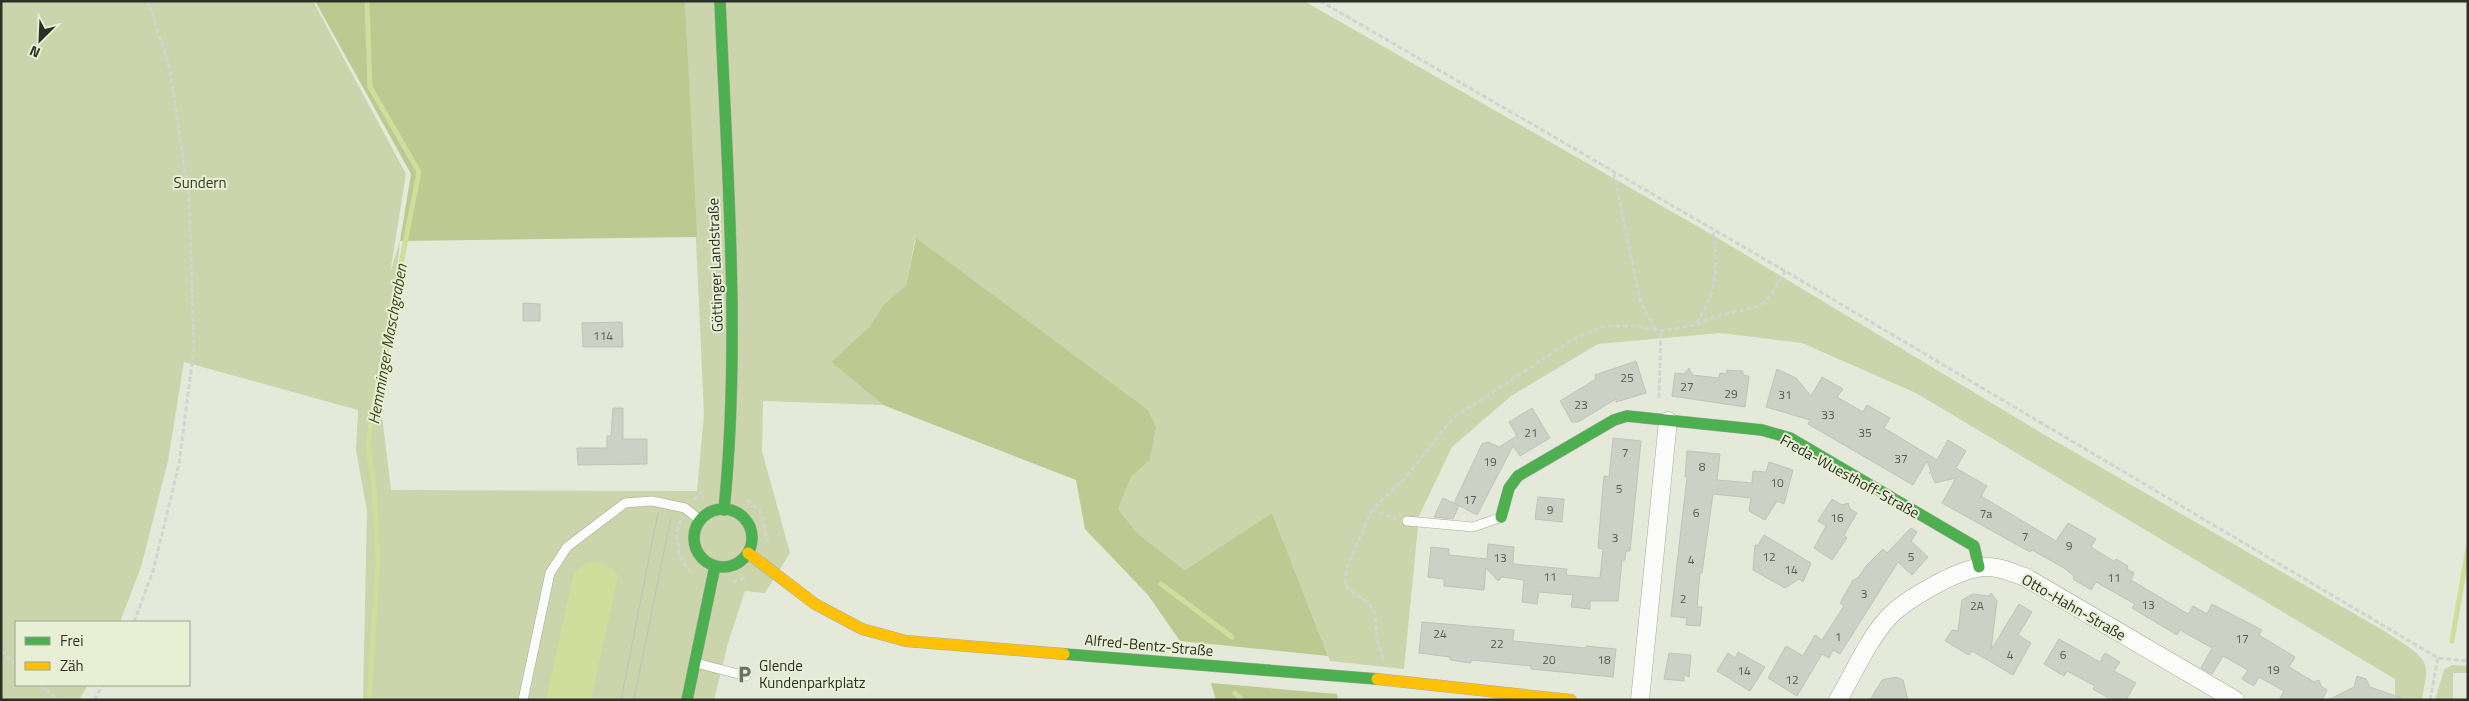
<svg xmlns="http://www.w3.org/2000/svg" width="2469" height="701" font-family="'Titillium Web',sans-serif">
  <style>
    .green { fill: #cbd4ab }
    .forest { fill: #bdc990 }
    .water { fill: #cfde9a }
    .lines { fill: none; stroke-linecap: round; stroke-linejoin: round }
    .stream { stroke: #cfde9a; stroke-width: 5 }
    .building { fill: #cdd0c5; stroke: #c0c3b7 }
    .lane-casing { stroke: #a6a99e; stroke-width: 10 }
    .street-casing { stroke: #a6a99e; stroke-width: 19 }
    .fast-casing { stroke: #a6a99e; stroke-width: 12 }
    .slow-casing { stroke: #a6a99e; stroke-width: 12 }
    .path { stroke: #d3d4d0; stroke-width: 3; stroke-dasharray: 5 2.5; stroke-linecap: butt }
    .lane { stroke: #fbfcf9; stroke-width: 9 }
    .street { stroke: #fbfcf9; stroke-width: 18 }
    .fast { stroke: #4caf50; stroke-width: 11 }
    .slow { stroke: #ffc107; stroke-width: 11 }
    .tram { stroke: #c0c2be; stroke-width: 1 }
    .labels { text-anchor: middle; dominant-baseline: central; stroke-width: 4; stroke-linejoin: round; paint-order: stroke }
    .number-label { font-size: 12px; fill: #575a50 }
    .park-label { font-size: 15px; fill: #333a13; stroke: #e8efd4 }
    .street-label { font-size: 15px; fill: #2d3026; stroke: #e8efd4 }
    .poi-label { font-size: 15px; fill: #2d3026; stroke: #e8efd4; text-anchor: start }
    .water-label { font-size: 16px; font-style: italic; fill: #3a411b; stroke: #e8efd4 }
  </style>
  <rect width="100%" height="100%" fill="#e5e9da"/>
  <!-- green -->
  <path class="green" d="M1,1H313L406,174L390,273L400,241L382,416L391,490L697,491L704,414L685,1H1304L1716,237L2043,434L2386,632C2398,641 2423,652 2426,668C2427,678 2423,690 2422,700H2395V679L1916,393L1802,343L1720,333L1598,344L1511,396L1452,447L1419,516L1404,669L1330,661L1272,513L1185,570L1138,534L1118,509L1131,477L1150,460L1156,428L915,239L906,286L884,304L870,326L831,362L883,405L763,401L762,451L790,553L765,593L745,591L728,643L714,700H363L367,511L356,450L358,410L184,362L168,461L141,567L120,622H16V685H88L79,700H1Z
    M2452,665L2468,666V673H2453V700H2435L2444,670Z"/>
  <!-- forest -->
  <path class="forest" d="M315,1H685L697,237L400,241L411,174Z
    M916,238L1148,410L1156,428L1150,460L1131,477L1118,509L1138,534L1185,570L1272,513L1328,656L1180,641L1148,595L1085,529L1076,480L883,405L831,362L870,326L884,304L906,286Z
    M1211,683L1337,694L1338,700H1216Z"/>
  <!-- water -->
  <path class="water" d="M600,562L614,570L618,576L591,700H546L574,572L587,563Z"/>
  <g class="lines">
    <!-- stream -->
    <path class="stream" d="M367,1L370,87L419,172L372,412L368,447L374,487L378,558L369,700
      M1161,584L1232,637
      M2452,641L2468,548
      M1235,693L1242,700"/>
  </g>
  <!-- building -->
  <path class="building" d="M523,303L540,304V321H523Z
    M622,322L623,347H583L582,323Z
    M1636,361L1646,393L1616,402V399L1578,422H1572L1560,401L1596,379L1595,375Z
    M1689,368L1692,375L1719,378L1720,373L1726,374L1727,370L1743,371V375L1749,376L1745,407L1672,396L1675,373L1684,374Z
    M1777,369L1796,378L1811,396L1822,377L1843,389L1837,397L1863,412L1867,405L1890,418L1884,428L1937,460L1948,440L1966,451L1957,466L1954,467L1987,486L1981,496L2056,541L2068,523L2096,539L2091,547L2115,562L2116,559L2128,566L2127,569L2134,573L2131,580L2188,614L2193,606L2207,614L2212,604L2262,630L2259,635L2295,657L2289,667L2314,682L2319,680L2321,686L2327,690L2322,700H2279L2284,691L2259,677L2254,686L2242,679L2248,670L2223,656L2212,674L2201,668L2212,648L2180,630L2177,635L2132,608L2135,604L2096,582L2091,590L2073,579L2074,576L2064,568L2032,550L2030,552L1942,503L1956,478L1935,483L1931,473H1929L1931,471L1927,461L1913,485L1808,424L1810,420L1766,407Z
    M613,408H623V439H647V464L578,465L577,448H607V436H611Z
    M1532,408L1550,438L1520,456L1513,446L1477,515L1454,503L1482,444L1488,442L1499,447L1517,436L1509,422Z
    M1613,438L1641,441L1630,551H1626L1625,560H1622L1618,601H1590V609L1571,607L1573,595L1539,592L1537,604L1522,602L1524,580L1502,577L1498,581L1486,568L1484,590L1444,586V579L1428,577L1431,547L1449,549V555L1487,559L1488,544L1514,547L1513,564L1567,569L1566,575L1600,578L1603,549L1598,548L1602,497L1604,476L1609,477Z
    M1687,451L1720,454L1717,480L1752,483L1753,471L1766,472L1769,462L1793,470L1784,504L1777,501L1765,520L1749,511L1751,498L1713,494L1702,573H1700L1697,607H1702L1700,626L1686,625L1687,618L1671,616L1687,477H1685Z
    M1538,497L1564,499L1562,522L1535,519Z
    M1443,498L1459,506L1453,519L1434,517Z
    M1832,499L1842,505L1848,503L1850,509L1857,513L1844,535L1847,538L1832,560L1814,548L1826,526L1818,521Z
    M1911,528L1917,532L1911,541L1928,557L1912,575L1898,562L1840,654L1833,650L1829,658L1822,654L1797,696L1768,678L1786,646L1803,656L1815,635L1822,640L1844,606L1840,603L1853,580L1858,578L1866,566L1883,549L1887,553Z
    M1764,535L1811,563L1803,582L1799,579L1785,588L1753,570L1755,545H1758Z
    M1991,593L1997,601L1991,650L2019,604L2032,612L2018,635L2031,643L2013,675L1972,651L1969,655L1945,641L1952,630L1958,631L1962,600L1973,594L1988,596Z
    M1422,622L1514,630L1513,641L1586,648V646L1616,649L1613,677L1531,669V666L1471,660V663L1450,660V657L1419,653Z
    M2059,639L2100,662L2105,653L2120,662L2114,671L2136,683L2126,700H2112L2093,689L2095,686L2067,671L2064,676L2044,664Z
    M1738,652L1765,667L1750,691L1717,671L1728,653L1735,658Z
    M1669,653L1691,655L1689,677L1684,674V681L1664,679Z
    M2357,676L2366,679L2370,687L2402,698L2401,700H2328L2354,687Z
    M1896,677L1903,680L1908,700H1870L1882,680Z"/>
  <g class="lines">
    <defs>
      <path id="lane" d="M1407,521L1473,527L1499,518
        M696,663L746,676
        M523,700L550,573L567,547L625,503L652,501L685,508L701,521"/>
      <path id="street" d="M1640,700L1668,421
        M1838,700C1854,673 1867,641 1888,618C1904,600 1954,572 1977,568C1994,564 2010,572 2025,577L2235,700"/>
      <path id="fast" d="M720,1C727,170 741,341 724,510
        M694 538a29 29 0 1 1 58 0a29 29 0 1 1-58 0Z
        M1501,517L1509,488L1518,476L1614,420L1627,416L1762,430L1790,438L1974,546L1979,567
        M1064,654L1377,679
        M687,700L715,566"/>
      <path id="slow" d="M748,553L815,604L862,629L906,641L1064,654
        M1377,679L1571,700"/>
    </defs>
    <!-- lane casing -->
    <use href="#lane" class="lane-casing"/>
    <!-- street casing -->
    <use href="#street" class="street-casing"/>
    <!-- fast casing -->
    <use href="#fast" class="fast-casing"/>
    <!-- slow casing -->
    <use href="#slow" class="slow-casing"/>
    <!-- path -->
    <path class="path" d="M1320,1L1785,271L2438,658L2468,661
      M1614,173L1637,286L1641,303L1655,329
      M1696,323C1716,298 1720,260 1712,229
      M1659,398L1661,331
      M694,500L705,489
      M747,500L760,511L768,542
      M1372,510L1397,519
      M681,520L677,531L679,555L691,573
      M733,582L745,578
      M134,622L153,571L179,464L194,348L189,200L170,69L148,1
      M1,651L16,664
      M1383,659L1377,638L1375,613L1368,603L1348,589L1345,581L1346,569L1372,510L1407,476L1453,418L1577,337L1604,326H1637L1661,331L1695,325L1722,314L1744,310L1761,305L1773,292L1785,271
      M40,685L59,700
      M94,700L103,685
      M2430,700L2438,658"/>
    <!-- lane -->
    <use href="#lane" class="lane"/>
    <!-- street -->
    <use href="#street" class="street"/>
    <!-- fast -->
    <use href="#fast" class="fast"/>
    <!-- slow -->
    <use href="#slow" class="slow"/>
    <!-- tram -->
    <path class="tram" d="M621,700L658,513
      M634,700L671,517"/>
  </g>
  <!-- icons -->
  <defs>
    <symbol id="parking-bare" viewBox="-9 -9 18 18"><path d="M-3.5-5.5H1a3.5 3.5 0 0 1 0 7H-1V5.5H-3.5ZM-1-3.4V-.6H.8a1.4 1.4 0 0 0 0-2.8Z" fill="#6d7165" stroke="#e8efd4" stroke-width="2.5" paint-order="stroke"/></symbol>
  </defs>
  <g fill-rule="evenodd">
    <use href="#parking-bare" x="732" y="662" width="25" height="25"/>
  </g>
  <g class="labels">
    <!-- number labels -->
    <g class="number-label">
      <text x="603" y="335">114</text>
      <text x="1627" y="377">25</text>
      <text x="1687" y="386">27</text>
      <text x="1731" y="393">29</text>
      <text x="1785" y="394">31</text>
      <text x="1581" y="404">23</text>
      <text x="1828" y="414">33</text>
      <text x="1531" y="432">21</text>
      <text x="1865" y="432">35</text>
      <text x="1625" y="452">7</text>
      <text x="1901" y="458">37</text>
      <text x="1490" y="461">19</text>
      <text x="1702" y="466">8</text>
      <text x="1777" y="482">10</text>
      <text x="1619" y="488">5</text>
      <text x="1470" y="499">17</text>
      <text x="1550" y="509">9</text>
      <text x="1696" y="512">6</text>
      <text x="1986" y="513">7a</text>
      <text x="1837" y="517">16</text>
      <text x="2025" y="536">7</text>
      <text x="1615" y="537">3</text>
      <text x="2069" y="545">9</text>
      <text x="1769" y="556">12</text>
      <text x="1911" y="556">5</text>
      <text x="1500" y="557">13</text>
      <text x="1691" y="559">4</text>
      <text x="1791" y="569">14</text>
      <text x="1550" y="576">11</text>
      <text x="2114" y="577">11</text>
      <text x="1864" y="593">3</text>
      <text x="1683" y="598">2</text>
      <text x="2148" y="604">13</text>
      <text x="1977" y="605">2A</text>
      <text x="1440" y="633">24</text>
      <text x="1838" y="636">1</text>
      <text x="2242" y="638">17</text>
      <text x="1497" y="643">22</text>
      <text x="2010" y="654">4</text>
      <text x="2063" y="654">6</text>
      <text x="1549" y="659">20</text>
      <text x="1604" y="659">18</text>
      <text x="2273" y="669">19</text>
      <text x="1744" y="670">14</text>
      <text x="1792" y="679">12</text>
    </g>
    <!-- park labels -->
    <g class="park-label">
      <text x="200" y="182">Sundern</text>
    </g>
    <!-- street labels -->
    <g class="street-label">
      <text transform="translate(715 265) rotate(-92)">Göttinger Landstraße</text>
      <text transform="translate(1850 476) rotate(29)">Freda-Wuesthoff-Straße</text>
      <text transform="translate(2074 607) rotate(30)">Otto-Hahn-Straße</text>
      <text transform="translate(1149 645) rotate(5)">Alfred-Bentz-Straße</text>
    </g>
    <!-- poi labels -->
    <g class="poi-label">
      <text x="759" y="665">Glende<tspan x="759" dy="17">Kundenparkplatz</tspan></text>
    </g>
    <!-- water labels -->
    <g class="water-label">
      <text transform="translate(387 344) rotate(-80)">Hemminger Maschgraben</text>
    </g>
  </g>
  <!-- border -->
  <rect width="2469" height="701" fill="none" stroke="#2d3026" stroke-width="5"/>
  <!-- legend -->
  <rect x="15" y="621" width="175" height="65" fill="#e8efd4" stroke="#9da38e"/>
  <rect x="25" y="637" width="25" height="8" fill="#4caf50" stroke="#9da38e"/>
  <text x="60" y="646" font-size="15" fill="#2d3026">Frei</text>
  <rect x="25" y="662" width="25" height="8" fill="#ffc107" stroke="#9da38e"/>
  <text x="60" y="671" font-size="15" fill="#2d3026">Zäh</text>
  <!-- north arrow -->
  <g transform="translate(40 40) rotate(204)" stroke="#e8efd4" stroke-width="4" paint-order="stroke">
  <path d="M0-4L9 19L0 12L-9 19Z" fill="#2d3026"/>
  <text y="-8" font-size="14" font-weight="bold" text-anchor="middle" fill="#2d3026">N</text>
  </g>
</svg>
